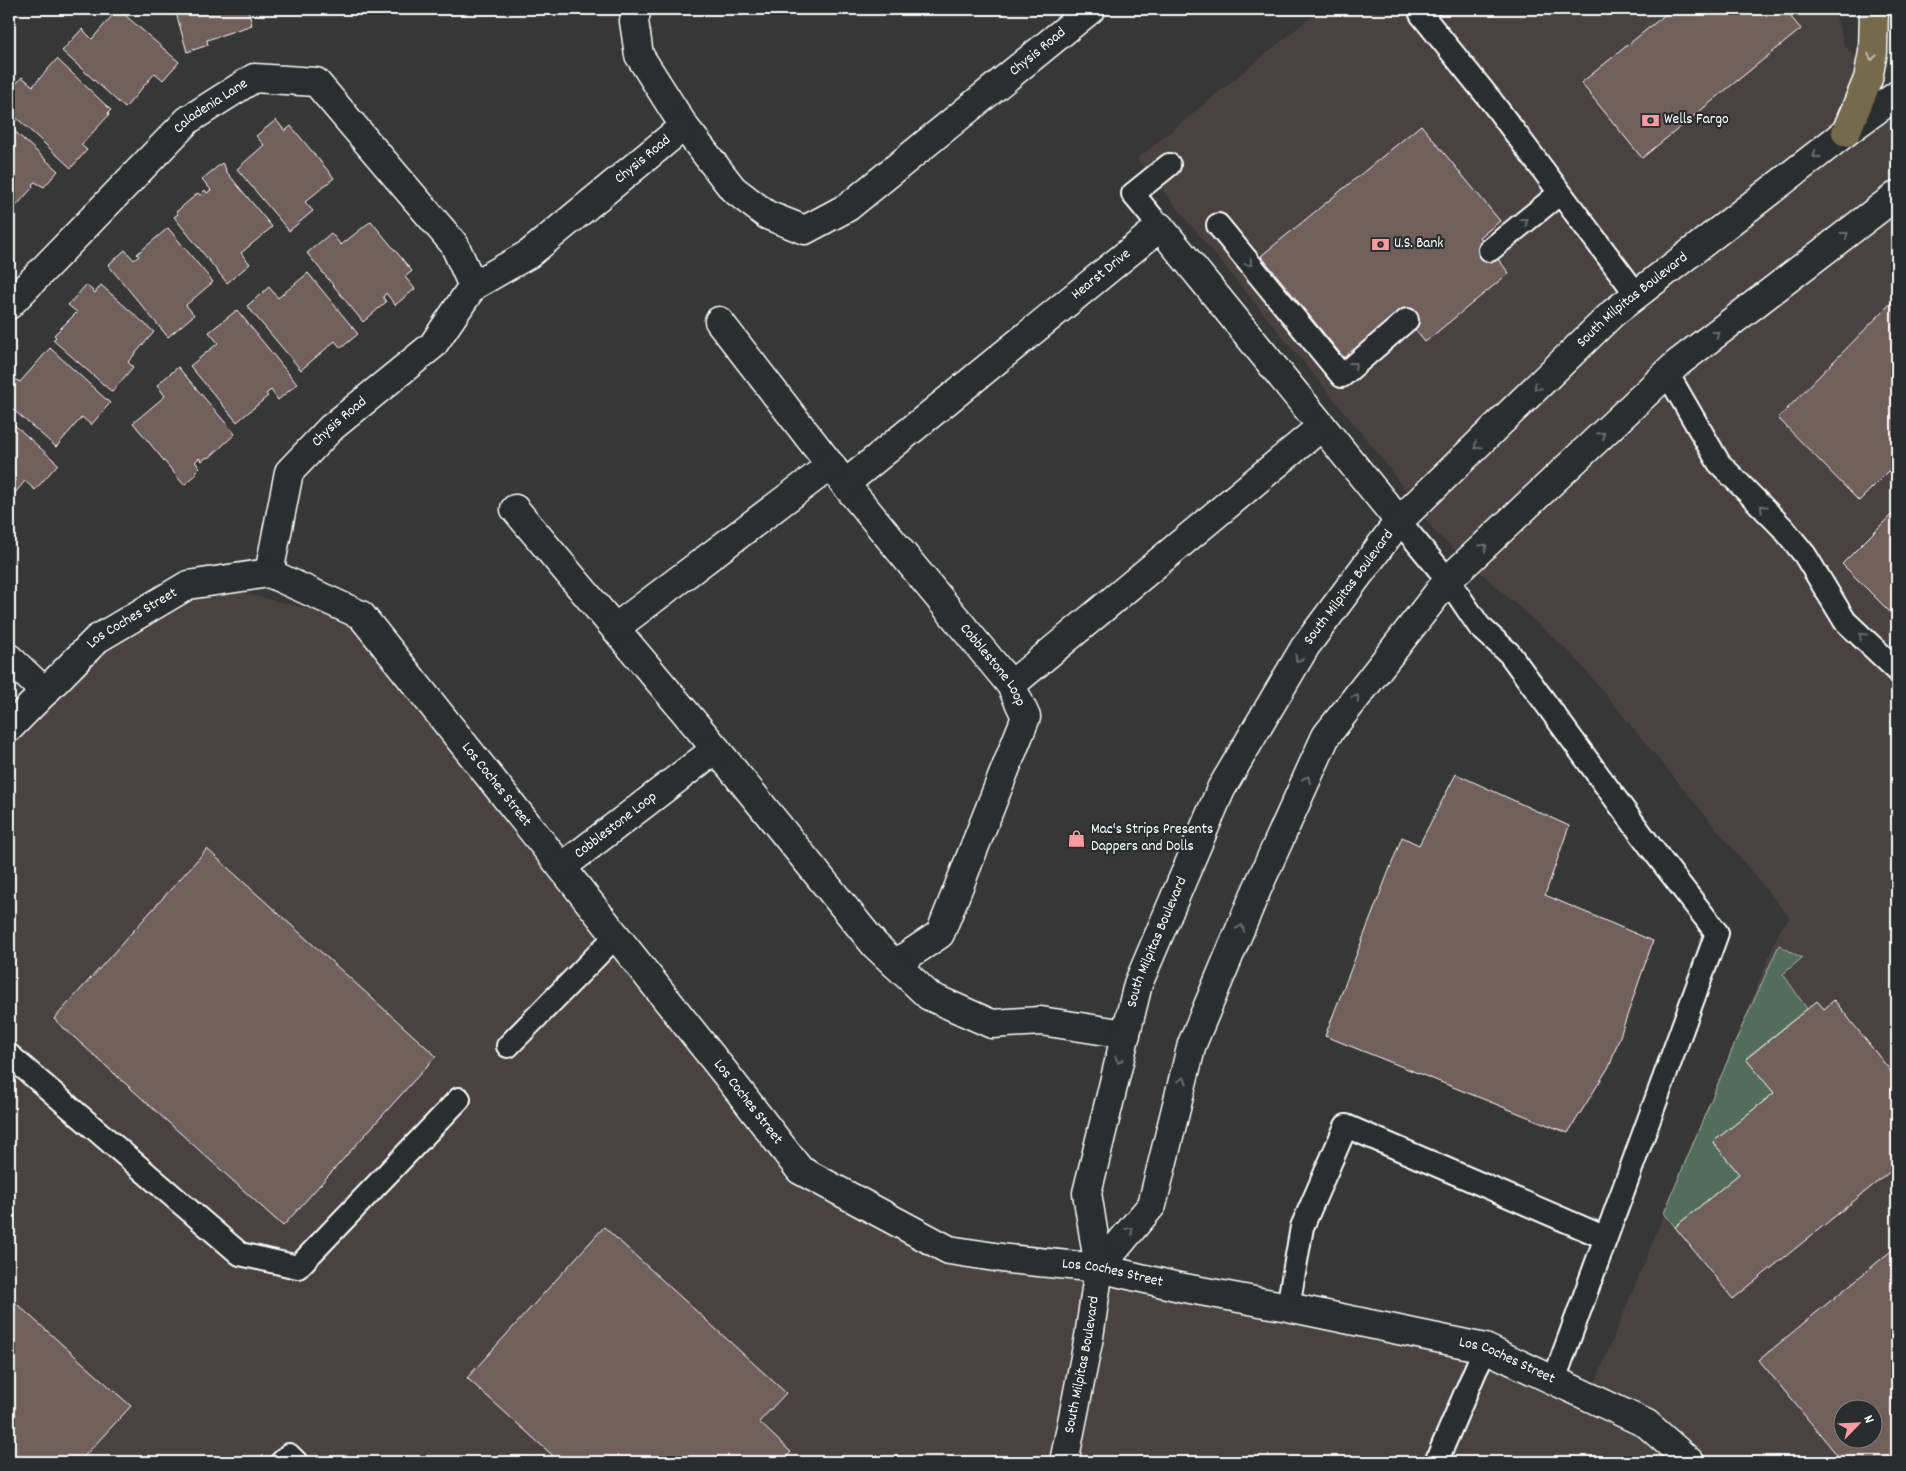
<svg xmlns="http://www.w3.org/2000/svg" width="1906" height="1471" font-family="Dekko,sans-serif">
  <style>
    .built { fill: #494342; fill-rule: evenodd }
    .green { fill: #526d5c; stroke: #a8b6ae }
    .building { fill: #715e5b; stroke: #fff; fill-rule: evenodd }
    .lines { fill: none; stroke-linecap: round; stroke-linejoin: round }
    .service-casing { stroke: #fff; stroke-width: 26 }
    .minor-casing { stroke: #fff; stroke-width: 31 }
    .secondary-casing { stroke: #fff; stroke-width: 31 }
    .trunk-casing { stroke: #fff; stroke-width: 31 }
    .service { stroke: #2a2d2e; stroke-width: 22 }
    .minor { stroke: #2a2d2e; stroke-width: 28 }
    .secondary { stroke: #2a2d2e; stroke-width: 28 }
    .trunk { stroke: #746b4b; stroke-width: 28 }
    .oneway { stroke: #c0bcae }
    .oneway2 { stroke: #6a6c6d }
    .labels { text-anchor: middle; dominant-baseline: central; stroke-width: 4.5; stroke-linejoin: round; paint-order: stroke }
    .street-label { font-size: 15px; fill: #fff; stroke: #2a2d2e }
    .poi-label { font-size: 15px; fill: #fff; stroke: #2a2d2e; text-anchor: start }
  </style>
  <rect width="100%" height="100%" fill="#383737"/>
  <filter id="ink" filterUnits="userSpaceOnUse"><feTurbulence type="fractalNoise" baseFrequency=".02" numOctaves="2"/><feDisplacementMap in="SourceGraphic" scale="10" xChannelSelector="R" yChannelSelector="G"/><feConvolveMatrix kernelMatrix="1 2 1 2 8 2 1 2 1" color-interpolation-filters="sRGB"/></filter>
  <g filter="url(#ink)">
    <!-- built -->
    <path class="built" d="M1321,9H1834L1844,45L1897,102V1462H9V710L176,577L355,620L811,1159L962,1240L1593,1388L1780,930L1790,918L1573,655L1435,532L1381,457L1137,159ZM1844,1408H1874V1438H1844Z"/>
    <!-- green -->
    <path class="green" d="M1779,945L1802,958L1783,974L1807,1009L1746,1058L1774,1093L1713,1142L1739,1174L1675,1227L1664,1213L1737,1038Z"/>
    <!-- building -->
    <path class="building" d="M118,9L179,62L163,80L155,73L125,108L62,51L82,29L92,39Z
      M175,9H248L252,25L207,40L208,45L187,52Z
      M1672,9H1784L1801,29L1642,158L1581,83Z
      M57,59L111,110L108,113L109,115L81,145L87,150L71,168L9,111V92L22,77L33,86Z
      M276,120L285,131L291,126L334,178L305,202L313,211L289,231L237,169L264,145L256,136Z
      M1421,125L1500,221L1480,237L1509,273L1425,342L1401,312L1344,358L1261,256Z
      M9,126L58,171L44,187L35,182L32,184L33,187L9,214Z
      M222,163L226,169L225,170L272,227L241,253L250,264L227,283L174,217L178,214L176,212L198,193L200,195L205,190L207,193L211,190L202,179Z
      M371,221L412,271L405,277L415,289L395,305L386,293L383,297L386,302L363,322L307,253L331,233L341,245Z
      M168,228L213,282L186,305L194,315L168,337L108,265L125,250L134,260L139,256L137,254Z
      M308,273L358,334L341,348L335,341L301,370L247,306L269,287L278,298Z
      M86,285L95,293L101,285L154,332L128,362L133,367L112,392L53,340L56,337L54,335L77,312L68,305Z
      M1897,297V463L1859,501L1778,418Z
      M237,310L297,384L278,400L271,390L266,394L268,396L237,422L190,366L218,343L209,332Z
      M50,348L110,403L91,425L82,417L56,447L9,406V376L20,382Z
      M178,367L235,434L209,458L207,457L202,461L199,458L195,462L200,467L195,472L197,474L184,485L133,423L165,396L157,385Z
      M9,420L58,464L35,490L25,481L9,500Z
      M1897,509V619L1842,564Z
      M1456,774L1569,826L1545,895L1653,941L1610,1065L1568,1133L1325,1036L1402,837L1419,845Z
      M207,849L436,1056L283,1226L54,1019Z
      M1834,1000L1897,1079V1166L1733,1299L1675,1227L1739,1174L1713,1142L1774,1093L1746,1059L1817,1001L1824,1009Z
      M604,1227L786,1393L759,1422L791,1452L782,1462H560L467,1378Z
      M1897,1246V1462H1843L1759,1360ZM1844,1408H1874V1438H1844Z
      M9,1297L131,1406L79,1462H9Z"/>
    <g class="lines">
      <defs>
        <path id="service" d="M1428,9L1421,14L1492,102L1637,295
          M1218,225L1342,376L1407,320
          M1160,227L1133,194L1169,165
          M1490,250L1560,193
          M1667,373L1719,463L1783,528L1805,555L1845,621L1897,670
          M1399,521L1448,580L1479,626L1509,653L1650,846L1717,933L1554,1380
          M508,1046L616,936
          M9,1055L240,1254L298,1267L459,1099
          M1288,1307L1302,1227L1346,1126L1606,1238
          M282,1462L289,1455L296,1462
          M1436,1462L1485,1348"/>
        <g id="minor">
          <path id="s1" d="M637,9L634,21L639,55L684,126L733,189L767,215L805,230L848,207L1091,9"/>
          <path id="s2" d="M9,305L188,120L254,78L316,82L454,244L473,286"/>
          <path id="s3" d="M719,321L845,484L1011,685L1026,717L940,934L895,964"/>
          <path id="s4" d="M845,484L1160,227L1399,521"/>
          <path d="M515,509L716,749L875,945L929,996L992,1024L1041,1021L1126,1034"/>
          <path id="s5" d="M269,573L289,472L331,428L433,345L473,286L529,254L684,126"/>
          <path d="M615,628L831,465"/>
          <path d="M9,658L45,692"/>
          <path d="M1011,685L1322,426"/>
          <path id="s6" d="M9,728L97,639L188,585L269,573L361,615L725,1073L800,1170L949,1250L1008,1259L1099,1268L1179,1287L1288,1307L1485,1348L1647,1424L1690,1462"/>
          <path id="s7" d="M562,867L716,749"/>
        </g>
        <g id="secondary">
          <path d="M1099,1268L1152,1205L1192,1044L1254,896L1326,736L1448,580L1678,363L1897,195"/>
          <path id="s8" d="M1064,1462L1089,1337L1099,1268L1087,1193L1138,984L1221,789L1305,647L1399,521L1613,313L1846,132L1897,95"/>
        </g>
        <path id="trunk" d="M1846,132L1868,79L1873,52L1874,9"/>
      </defs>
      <!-- service casing -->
      <use href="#service" class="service-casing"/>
      <!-- minor casing -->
      <use href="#minor" class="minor-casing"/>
      <!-- secondary casing -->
      <use href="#secondary" class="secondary-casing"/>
      <!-- trunk casing -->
      <use href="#trunk" class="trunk-casing"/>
      <!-- service -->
      <use href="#service" class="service"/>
      <!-- minor -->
      <use href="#minor" class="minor"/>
      <!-- secondary -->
      <use href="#secondary" class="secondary"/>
      <!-- trunk -->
      <use href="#trunk" class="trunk"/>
    </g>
    <!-- one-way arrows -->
    <defs><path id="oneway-chevron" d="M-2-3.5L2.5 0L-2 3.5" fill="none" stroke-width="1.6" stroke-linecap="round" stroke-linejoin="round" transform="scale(1.25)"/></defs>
    <use class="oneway" href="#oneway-chevron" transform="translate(1872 57) rotate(99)"/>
    <g class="oneway2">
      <use href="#oneway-chevron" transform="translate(1816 155) rotate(142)"/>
      <use href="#oneway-chevron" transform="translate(1525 221) rotate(-39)"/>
      <use href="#oneway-chevron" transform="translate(1845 235) rotate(-37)"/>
      <use href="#oneway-chevron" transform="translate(1249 263) rotate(50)"/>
      <use href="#oneway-chevron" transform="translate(1716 334) rotate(-38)"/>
      <use href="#oneway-chevron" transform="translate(1354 365) rotate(-40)"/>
      <use href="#oneway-chevron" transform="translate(1537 387) rotate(135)"/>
      <use href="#oneway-chevron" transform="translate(1602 435) rotate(-43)"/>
      <use href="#oneway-chevron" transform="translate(1477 446) rotate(136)"/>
      <use href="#oneway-chevron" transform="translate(1763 508) rotate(-135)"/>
      <use href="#oneway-chevron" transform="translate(1484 547) rotate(-43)"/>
      <use href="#oneway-chevron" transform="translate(1862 636) rotate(-137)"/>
      <use href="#oneway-chevron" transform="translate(1298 659) rotate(121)"/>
      <use href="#oneway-chevron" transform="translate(1356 698) rotate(-52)"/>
      <use href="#oneway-chevron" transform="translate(1307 779) rotate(-66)"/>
      <use href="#oneway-chevron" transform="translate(1241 928) rotate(-67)"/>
      <use href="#oneway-chevron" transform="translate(1119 1060) rotate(104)"/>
      <use href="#oneway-chevron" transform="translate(1183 1080) rotate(-76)"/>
      <use href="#oneway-chevron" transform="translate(1130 1230) rotate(-50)"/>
    </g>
  </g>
  <!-- icons -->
  <defs>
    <symbol id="bank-bare" viewBox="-9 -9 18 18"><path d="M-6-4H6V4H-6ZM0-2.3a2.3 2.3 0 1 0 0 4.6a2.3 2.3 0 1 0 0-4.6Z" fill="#ff9aa2" stroke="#2a2d2e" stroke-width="2.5" paint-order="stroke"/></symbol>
    <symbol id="shop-bare" viewBox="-9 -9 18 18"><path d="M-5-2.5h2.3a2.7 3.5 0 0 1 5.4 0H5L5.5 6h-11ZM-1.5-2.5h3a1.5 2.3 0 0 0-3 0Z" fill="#ff9aa2" stroke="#2a2d2e" stroke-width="2.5" paint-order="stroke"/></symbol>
  </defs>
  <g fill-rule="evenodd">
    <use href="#bank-bare" x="1638" y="108" width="25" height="25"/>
    <use href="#bank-bare" x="1368" y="232" width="25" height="25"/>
    <use href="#shop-bare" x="1064" y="826" width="25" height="25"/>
  </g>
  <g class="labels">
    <!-- street labels -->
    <g class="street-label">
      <text stroke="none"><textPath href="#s1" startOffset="588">Chysis Road</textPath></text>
      <text stroke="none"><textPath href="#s2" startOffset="284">Caladenia Lane</textPath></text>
      <text stroke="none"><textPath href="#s5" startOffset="579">Chysis Road</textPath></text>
      <text stroke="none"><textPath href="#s4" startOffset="331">Hearst Drive</textPath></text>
      <text stroke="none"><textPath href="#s8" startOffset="1344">South Milpitas Boulevard</textPath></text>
      <text stroke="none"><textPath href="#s5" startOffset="174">Chysis Road</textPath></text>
      <text stroke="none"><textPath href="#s8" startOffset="939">South Milpitas Boulevard</textPath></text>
      <text stroke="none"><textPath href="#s6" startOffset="166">Los Coches Street</textPath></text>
      <text stroke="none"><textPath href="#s3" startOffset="440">Cobblestone Loop</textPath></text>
      <text stroke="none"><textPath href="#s6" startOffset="631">Los Coches Street</textPath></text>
      <text stroke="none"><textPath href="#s7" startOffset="68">Cobblestone Loop</textPath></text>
      <text stroke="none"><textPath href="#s8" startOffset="534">South Milpitas Boulevard</textPath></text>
      <text stroke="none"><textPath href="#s6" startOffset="1036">Los Coches Street</textPath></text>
      <text stroke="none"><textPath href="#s6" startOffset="1456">Los Coches Street</textPath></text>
      <text stroke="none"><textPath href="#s6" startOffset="1861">Los Coches Street</textPath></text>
      <text stroke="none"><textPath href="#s8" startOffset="99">South Milpitas Boulevard</textPath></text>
    </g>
    <!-- poi labels -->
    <g class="poi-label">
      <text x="1664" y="120">Wells Fargo</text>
      <text x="1394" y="244">U.S. Bank</text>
      <text x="1091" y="830">Mac's Strips Presents<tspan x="1091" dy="17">Dappers and Dolls</tspan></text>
    </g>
  </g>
  <!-- margin -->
  <rect width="1906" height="1471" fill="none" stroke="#2a2d2e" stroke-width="30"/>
  <rect x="15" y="15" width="1876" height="1441" fill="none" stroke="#fff" stroke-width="2" filter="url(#ink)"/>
  <!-- north arrow -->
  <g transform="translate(1858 1424) rotate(66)"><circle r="24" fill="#2a2d2e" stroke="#7f8182"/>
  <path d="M0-4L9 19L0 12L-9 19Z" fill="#ff9aa2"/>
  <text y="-8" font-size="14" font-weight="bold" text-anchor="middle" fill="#ffffff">N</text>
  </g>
</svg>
